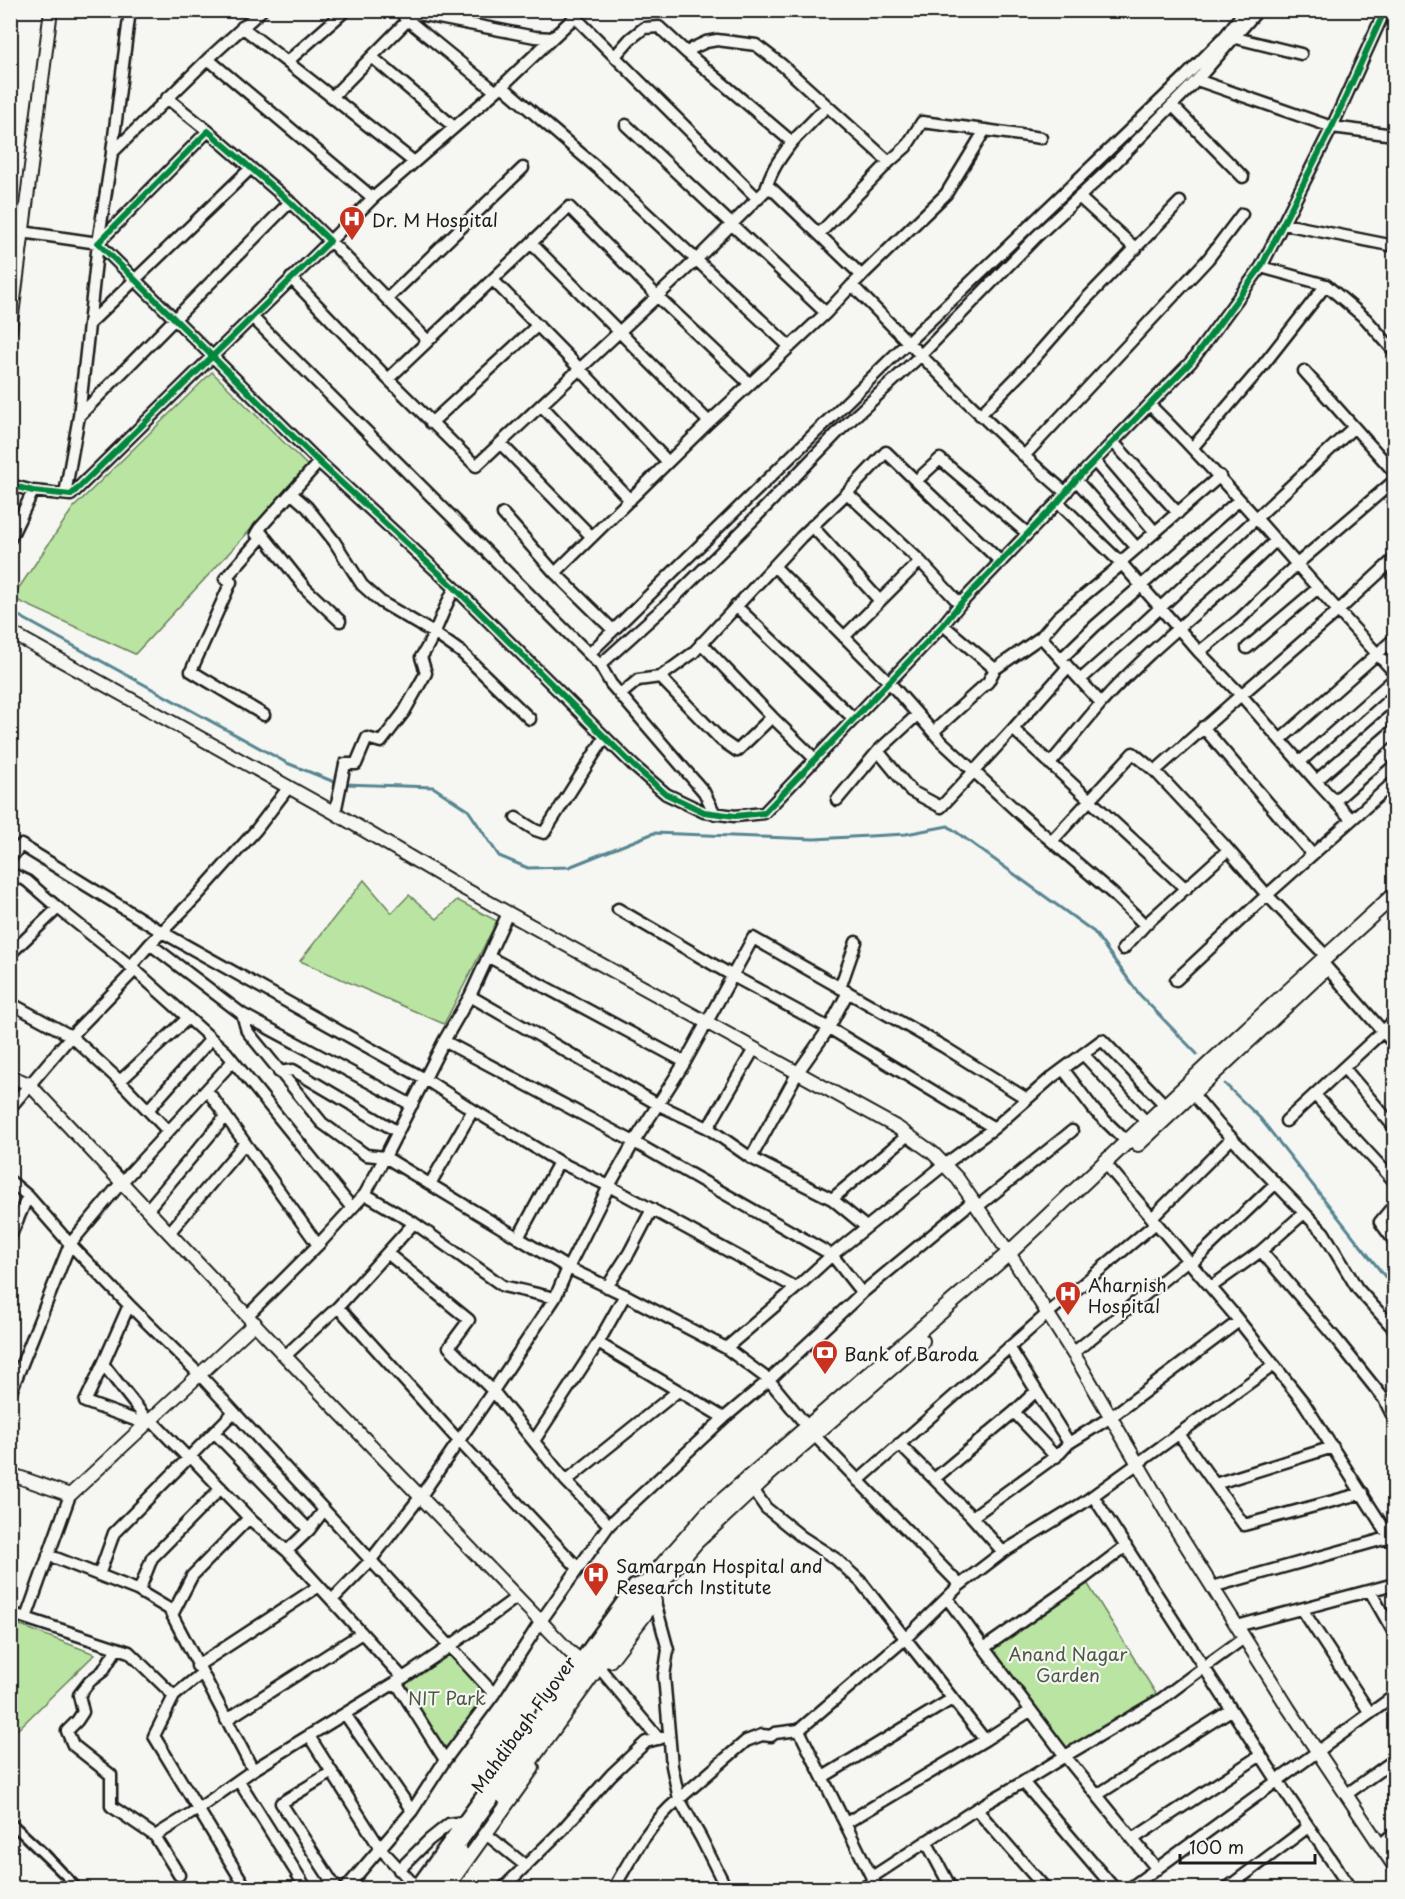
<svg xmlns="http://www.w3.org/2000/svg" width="1405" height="1899" font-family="'Playpen Sans',sans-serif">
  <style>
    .green { fill: #b9e4a1; stroke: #6a805e; stroke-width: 1.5 }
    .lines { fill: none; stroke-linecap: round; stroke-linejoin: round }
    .stream { stroke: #578591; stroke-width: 3 }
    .minor-casing { stroke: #1c1c1c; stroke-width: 15 }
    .tertiary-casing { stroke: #1c1c1c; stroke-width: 16 }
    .secondary-casing { stroke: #1c1c1c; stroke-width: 18 }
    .minor { stroke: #f6f6f2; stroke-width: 10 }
    .tertiary { stroke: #f6f6f2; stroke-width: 12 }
    .secondary { stroke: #f6f6f2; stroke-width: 14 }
    .rail { stroke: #1c1c1c; stroke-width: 3 }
    .cycleway-casing { stroke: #f6f6f2; stroke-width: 10 }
    .cycleway { stroke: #00873e; stroke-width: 6 }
    .labels { text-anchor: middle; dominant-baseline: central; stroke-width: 4.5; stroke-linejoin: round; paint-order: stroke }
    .poi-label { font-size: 18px; fill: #1c1c1c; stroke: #f6f6f2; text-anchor: start }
    .park-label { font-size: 18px; fill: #4b5844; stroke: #f6f6f2 }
    .street-label { font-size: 18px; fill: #1c1c1c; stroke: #f6f6f2 }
  </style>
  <rect width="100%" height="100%" fill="#f6f6f2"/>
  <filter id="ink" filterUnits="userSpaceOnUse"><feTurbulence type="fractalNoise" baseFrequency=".0167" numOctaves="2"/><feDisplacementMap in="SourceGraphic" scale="12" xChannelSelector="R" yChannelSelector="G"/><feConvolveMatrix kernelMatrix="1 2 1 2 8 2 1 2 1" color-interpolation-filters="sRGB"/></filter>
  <g filter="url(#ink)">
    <!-- green -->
    <path class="green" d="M212,372L309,467L135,654L12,598L73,508Z
      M364,880L392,913L409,895L437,919L457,900L497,921L444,1024L300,961Z
      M1084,1578L1160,1700L1065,1756L984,1648Z
      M11,1622L95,1654L11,1736Z
      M449,1647L494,1694L445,1760L396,1682Z"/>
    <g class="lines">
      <!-- stream -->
      <path class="stream" d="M10,611L287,763L337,783
        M344,784L433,787L468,810L499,856L528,868L569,867L654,833L814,839L906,834L948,826L1094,932L1139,994L1197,1054
        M1225,1084L1260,1118L1394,1288"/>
      <defs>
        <path id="minor" d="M262,10L208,59L112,153L98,243L79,416L290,202
          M398,10L535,37L552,38
          M582,10L502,86L373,198L330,241L428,341L388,379L476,466L696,260L766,190L772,189L862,276
          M404,17L495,91
          M575,17L758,199
          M408,20L332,97L414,162
          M242,27L332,97
          M1236,38L1301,54
          M615,56L630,39L644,28L659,27L687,53
          M372,57L454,127
          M208,59L373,198
          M288,61L346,10
          M1197,80L1332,127L1394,135
          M502,86L602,172L790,347
          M167,98L208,131
          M1172,105L1243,177
          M626,125L826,313
          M1041,138L985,130L946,194L852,285C922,356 990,428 1066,493
          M792,142L827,106
          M112,152L130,10
          M889,162L906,147L922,122L985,130
          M766,190C770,171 781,157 792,142L687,53L693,48L706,42L717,40L756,45L782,65L889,162L819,234
          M1079,197L1136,249
          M1284,224L1394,246
          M22,232L98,243
          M531,243L709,422L750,384
          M1261,267L1326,285L1366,319L1394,351
          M291,278L388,379
          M493,280L580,369L668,462
          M387,299L523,168
          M252,317L600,665L611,684L704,792L715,814
          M89,324L251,168
          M428,341L569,207L657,296L750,384L826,313L852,285
          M1304,371L1394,472
          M541,405L630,500
          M1150,405C1236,490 1311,584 1394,672
          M980,415L1023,371L1087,298L1180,202
          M431,423L538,325
          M1114,443L1178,513
          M501,444L592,537
          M1193,447L1260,369L1326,285
          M1024,456L1208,259L1242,214
          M1095,462L1155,532
          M1220,476L1124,559L1122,564L1199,652L1241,695L1338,611L1394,559
          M1076,480L1137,548
          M916,481L1001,562
          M10,485L33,491L71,495L330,241L290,202L208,131L98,243L319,462L455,588L635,767L666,794L704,812L735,816L764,813L889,682L943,625L960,604L1058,502L1076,480L1191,362L1261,267L1332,127L1385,10
          M291,493L307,507L334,541L362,585L381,602L434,633L461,652L530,719
          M65,494L79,416
          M1058,502L1122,564L1058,617L1041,637L1101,703C1154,643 1220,597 1276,540
          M503,514L555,573
          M812,526L880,601
          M259,530L306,589L340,621
          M10,539L33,491
          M920,561L960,604
          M774,566L889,682L940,740L1020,814L1112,893L1145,925L1228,850
          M736,606L854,719
          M613,630L555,573L709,422
          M844,637L920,561L847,493
          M1247,648L1318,588
          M1199,652L1240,619L1297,564L1394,481
          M589,654L908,342L1185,77L1226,35L1245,10
          M1061,659L1095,626L1239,500
          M600,665L671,601L751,522L840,430L920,356L1037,236L1107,171L1197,80L1258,10
          M995,669L1041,637
          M660,677L721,740L737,751L772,717L701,643
          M1080,680L1131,635L1354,427
          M620,695L638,680L660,677L693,653L801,537L847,493L886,452L916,481L940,459L1027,533
          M264,715L191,671L231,582L225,579L260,539L256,534L259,529L319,462
          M772,717L815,759
          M1203,727L1312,854
          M1013,729L1068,667
          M933,732L988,682L995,669L943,625
          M1280,740L1394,639
          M878,751L911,791L941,807L1013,729L1186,889
          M1300,762L1394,679
          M1050,764L1101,703
          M1316,781L1394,713
          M837,800L878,751L917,715
          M1335,801L1394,749
          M335,813L345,764H356L367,738L381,742L404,712L426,673L421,657C436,636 442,610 455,588
          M516,818L535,830L544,833L605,737
          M1052,841L1133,753L1155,771
          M10,859L21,845L162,932L425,1079L473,1110
          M10,873L27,881L58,908
          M618,909L733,976L829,1028L994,1128
          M508,913L470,996L444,1041L385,1157L568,1268L609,1186L634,1142L685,1062L753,938L944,1047L1027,1099
          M150,944L242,1014
          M1123,949L1145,925
          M10,954L58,908L134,969
          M1326,956L1267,895L1394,782
          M489,957L685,1062
          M1321,961L1394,1044
          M131,966L150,944L196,897L256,830L288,788
          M1176,980L1267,895L1224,845L1155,771L1241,695L1316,781L1351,819
          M840,988L856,942
          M470,996L659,1105L708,1128L751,1158L798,1072L829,1028L848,992
          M10,1003L71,1036L120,1081L168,1131
          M444,1041L634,1142L832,1255L796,1288L726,1348
          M1083,1054L1147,1123
          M1344,1068L1394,1127
          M1063,1069L1095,1111L1127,1142
          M279,1072L293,1070L398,1132
          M120,1081L188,1018
          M207,1090L318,1245
          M1192,1093L1219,1125L1324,1233L1357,1288L1394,1329
          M1315,1095L1394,1181
          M10,1108L71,1036L135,970L226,1052L352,1208
          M148,1110L211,1039
          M1286,1121L1394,1021
          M708,1128L754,1049
          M751,1158L832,1199
          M1105,1163L1231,1311L1304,1403L1394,1544
          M10,1181L28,1196L70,1244L129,1305L199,1374L494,1694L445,1760L412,1811L346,1888
          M430,1184L473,1110L559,1162L609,1186L796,1288
          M365,1194L414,1223
          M1394,1205L1380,1222L1394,1241
          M977,1207L1072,1131
          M147,1210L226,1116
          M1152,1218L1232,1138
          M866,1227L832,1199L908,1135
          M169,1233L245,1143
          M10,1237L28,1196
          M518,1238L559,1162
          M1261,1251L1304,1213
          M387,1253L469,1320L449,1347L493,1391L566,1481L609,1525
          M1191,1264L1275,1184
          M607,1287L629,1253L652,1209
          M1211,1287L1261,1251L1336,1339L1384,1399L1394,1419
          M862,1293L973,1201
          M129,1305L103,1364L148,1421
          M338,1307L459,1441L578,1568
          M248,1315L318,1245L365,1194L385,1157L366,1155L322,1123L247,1031L242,1014L412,1105
          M598,1343L724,1418L769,1380L862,1293L832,1255L944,1165L994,1128L1051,1078L1102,1040L1166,1106
          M1009,1347L1069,1443L1111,1417L1239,1321
          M1073,1353L1188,1260
          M285,1356L338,1307L414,1223L503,1286L555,1298
          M103,1364L85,1402L146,1424
          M10,1394L70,1244L121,1183L233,1061
          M1014,1412L1036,1391
          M150,1419L188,1458
          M214,1432L309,1530
          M1179,1434L1244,1525L1363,1493
          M534,1441L598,1343L625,1295
          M899,1444L972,1517L1003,1552
          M190,1456L252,1521L287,1551L309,1530L324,1510
          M934,1479L1014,1412L1056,1457
          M566,1481L678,1391
          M858,1481L1047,1314L1156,1223
          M749,1484L766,1508L802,1537L836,1559L861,1582L985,1740L846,1823
          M1215,1484L1333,1447
          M1093,1496L1277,1780L1350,1888
          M972,1517L1060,1453L1069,1443
          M1126,1546L1084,1578L984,1648L1065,1756L1160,1700L1204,1667L1244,1638
          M287,1551L403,1678
          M48,1555L137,1590L169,1609L253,1770
          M99,1575L114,1533L234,1412
          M960,1585L1003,1552L1083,1503L1274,1365
          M1212,1587L1391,1537
          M139,1591L152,1558L221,1488
          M1370,1591L1394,1633
          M947,1598L984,1648
          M332,1600L370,1561L421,1496L493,1391L555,1298L568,1268L625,1295L726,1348L769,1380L815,1436L960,1585L906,1638L799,1730L877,1888
          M1302,1609L1370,1713
          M10,1613L129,1652L174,1696
          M172,1615L192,1576L249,1518
          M26,1618L70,1495
          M1237,1626L1394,1584
          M117,1648L103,1671L90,1681L79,1695L83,1712L77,1721L67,1731L73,1745L111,1775V1806L155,1836
          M197,1666L319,1586
          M602,1671L659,1739
          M202,1673L174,1696L154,1736L246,1888
          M396,1682L445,1760
          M494,1694L541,1621L609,1525L724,1418
          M345,1714L412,1811
          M226,1720L362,1633
          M309,1736L380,1848L416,1887
          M985,1740L1030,1711
          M332,1772L281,1803L336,1888
          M823,1777L952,1699
          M239,1781L306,1888
          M1023,1782L1065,1756L1157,1869
          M1347,1794L1394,1760
          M1097,1795L1231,1710
          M976,1809L1023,1782L1114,1888
          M486,1834L526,1866
          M1133,1839L1261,1755
          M926,1841L951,1888
          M1380,1845L1394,1833
          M399,1870L429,1840L449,1824L463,1822
          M179,1875L155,1836L198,1809L253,1770L403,1678L449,1647L517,1597
          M872,1877L976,1809L1045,1888
          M415,1888L634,1585L649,1580
          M503,1888L562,1830L611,1775L646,1742L669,1736
          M614,1888C632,1856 650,1823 679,1799L672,1766L664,1676L668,1650L655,1602
          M726,1888L701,1838L679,1799L746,1741L762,1735L771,1736L775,1733L799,1730
          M863,1888L874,1881
          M1130,1888L1394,1696
          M1227,1888L1308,1827"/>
        <path id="tertiary" d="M10,331L51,10
          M10,632L335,813L452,882L898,1128L933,1153L958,1179L1009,1253L1081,1366L1174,1526L1289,1709L1394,1866
          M10,1076L29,1084L285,1356L570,1652L580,1660
          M10,1474L70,1495L255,1323
          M610,1661L655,1602L653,1593
          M447,1888L533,1768"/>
        <path id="secondary" d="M1138,1144L1323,971
          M504,1797L644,1603L696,1542L770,1473L922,1341
          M426,1888L649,1580L708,1513L1009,1253L1222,1052L1394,895
          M438,1888L462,1854"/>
      </defs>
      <!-- minor casing -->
      <use href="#minor" class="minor-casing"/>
      <!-- tertiary casing -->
      <use href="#tertiary" class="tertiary-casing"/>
      <!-- secondary casing -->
      <use href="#secondary" class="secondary-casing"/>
      <!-- minor -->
      <use href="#minor" class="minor"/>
      <!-- tertiary -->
      <use href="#tertiary" class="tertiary"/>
      <!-- secondary -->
      <use href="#secondary" class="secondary"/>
      <!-- rail -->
      <path class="rail" d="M10,1815L49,1851L84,1888
        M10,1829L71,1888"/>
      <defs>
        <path id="cycleway" d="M10,485L33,491L71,495L330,241L290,202L208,131L98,243L319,462L455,588L635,767L666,794L704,812L735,816L764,813L889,682L943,625L960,604L1058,502L1076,480L1191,362L1261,267L1332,127L1385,10"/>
      </defs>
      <!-- cycleway casing -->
      <use href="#cycleway" class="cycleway-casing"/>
      <!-- cycleway -->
      <use href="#cycleway" class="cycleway"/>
    </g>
  </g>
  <!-- icons -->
  <defs>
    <symbol id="hospital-pin" viewBox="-11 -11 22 30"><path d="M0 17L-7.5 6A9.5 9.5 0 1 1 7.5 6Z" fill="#c8321e" stroke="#f6f6f2"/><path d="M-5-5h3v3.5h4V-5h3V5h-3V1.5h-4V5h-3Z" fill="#fff"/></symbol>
    <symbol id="bank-pin" viewBox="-11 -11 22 30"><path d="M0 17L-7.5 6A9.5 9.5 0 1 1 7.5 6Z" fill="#c8321e" stroke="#f6f6f2"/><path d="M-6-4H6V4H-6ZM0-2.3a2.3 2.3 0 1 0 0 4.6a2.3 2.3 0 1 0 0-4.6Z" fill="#fff"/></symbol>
  </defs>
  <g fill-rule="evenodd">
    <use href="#hospital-pin" x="337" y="204" width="30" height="40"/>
    <use href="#hospital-pin" x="1053" y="1279" width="30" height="40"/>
    <use href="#bank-pin" x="810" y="1338" width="30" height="40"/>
    <use href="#hospital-pin" x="581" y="1560" width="30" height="40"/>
  </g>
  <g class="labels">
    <!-- poi labels -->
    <g class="poi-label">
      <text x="372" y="219">Dr. M Hospital</text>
      <text x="1088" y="1284">Aharnish<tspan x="1088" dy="21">Hospital</tspan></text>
      <text x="844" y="1353">Bank of Baroda</text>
      <text x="616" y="1565">Samarpan Hospital and<tspan x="616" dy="21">Research Institute</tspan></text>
    </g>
    <!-- park labels -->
    <g class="park-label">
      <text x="1068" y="1653">Anand Nagar<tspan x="1068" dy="21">Garden</tspan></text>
      <text x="447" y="1697">NIT Park</text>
    </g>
    <!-- street labels -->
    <g class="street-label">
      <text transform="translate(523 1724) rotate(-54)">Mahdibagh Flyover</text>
    </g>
  </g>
  <!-- margin -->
  <rect width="1405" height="1899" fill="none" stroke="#f6f6f2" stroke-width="36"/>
  <rect x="18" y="18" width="1369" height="1863" fill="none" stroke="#1c1c1c" stroke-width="2" filter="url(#ink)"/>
  <!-- scale -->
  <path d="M1180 1854v9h135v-9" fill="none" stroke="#1c1c1c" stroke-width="3"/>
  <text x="1189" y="1854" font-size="18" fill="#1c1c1c" stroke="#f6f6f2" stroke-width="4.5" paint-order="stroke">100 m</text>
</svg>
